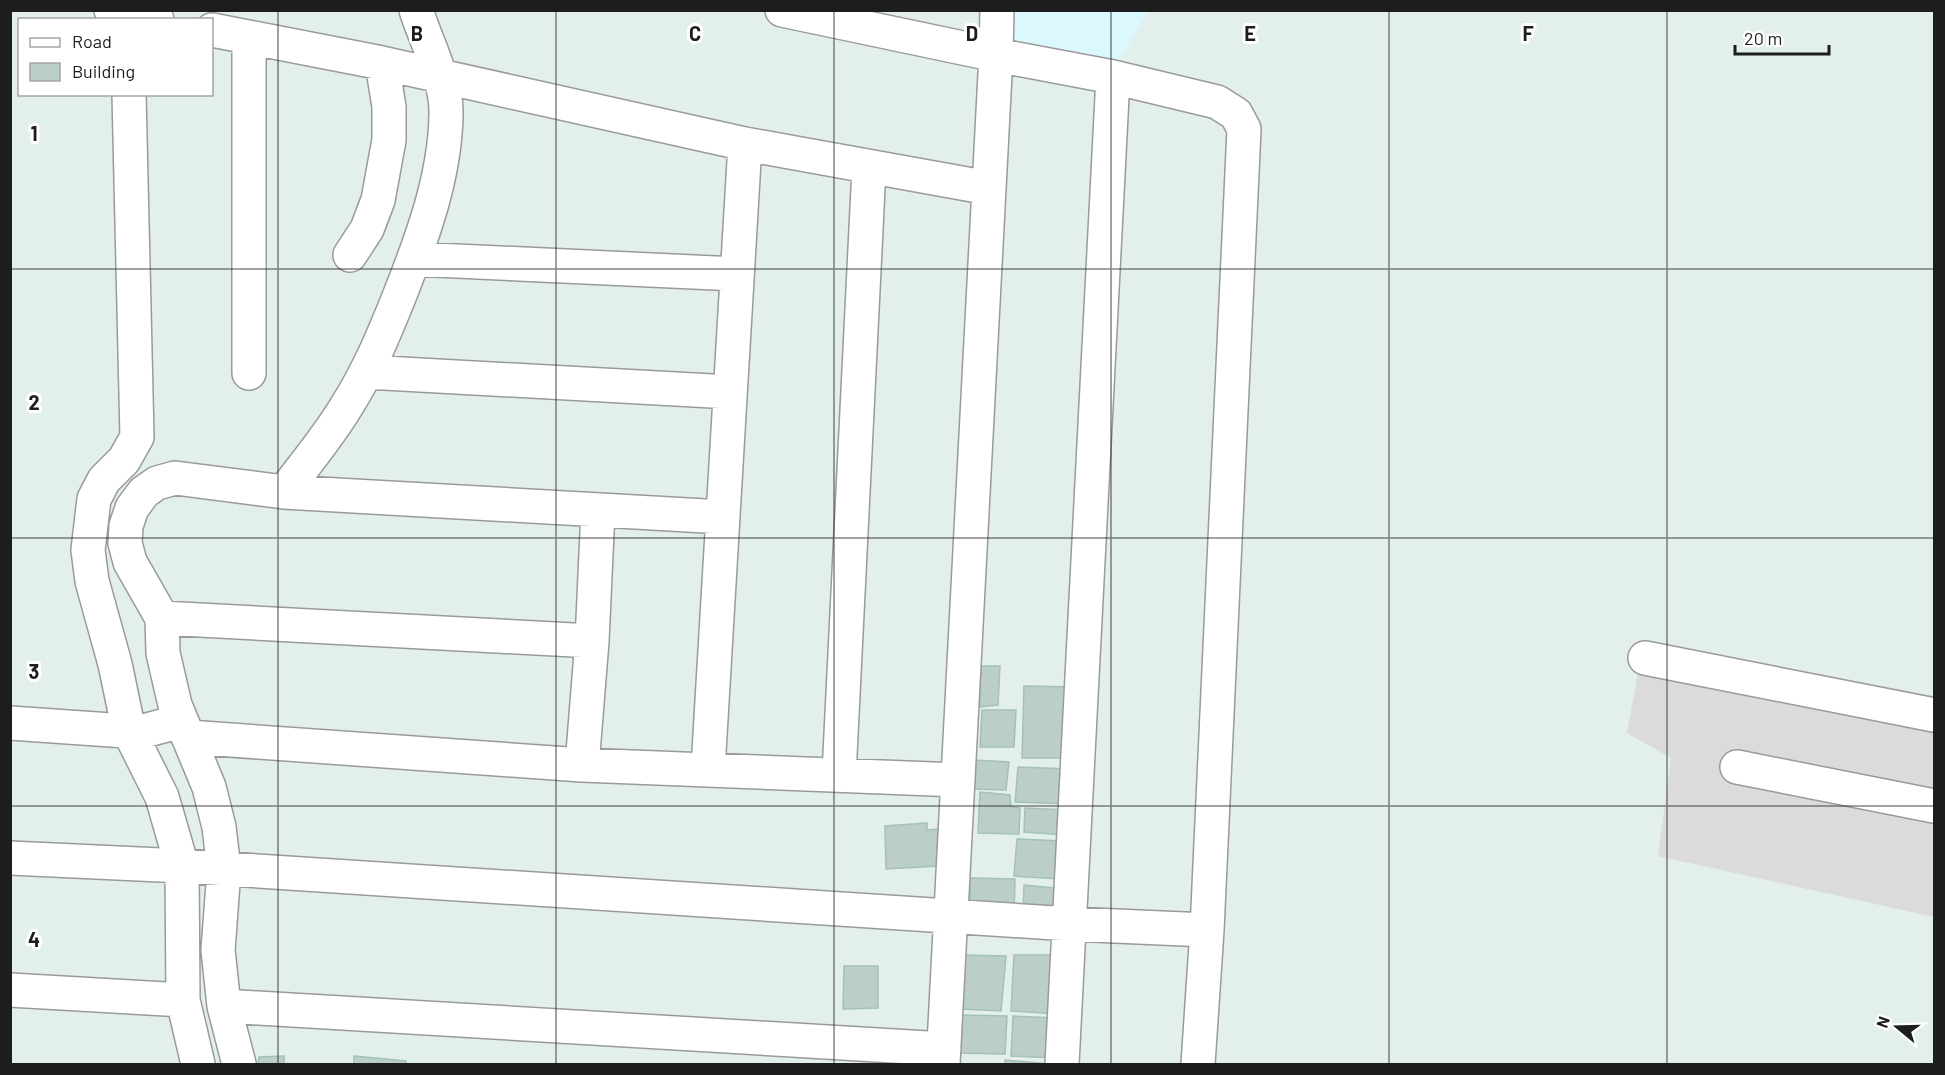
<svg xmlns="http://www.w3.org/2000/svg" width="1945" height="1075" font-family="Barlow,sans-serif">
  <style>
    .residential { fill: #dadbda }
    .education { fill: #dbf8ff }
    .building { fill: #bbcfc8; stroke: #a4c1b6; stroke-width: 1.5 }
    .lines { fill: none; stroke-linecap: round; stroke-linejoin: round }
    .minor-casing { stroke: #9a9a9a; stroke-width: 36 }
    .minor { stroke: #fff; stroke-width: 33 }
    .grid { fill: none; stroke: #1d1d1d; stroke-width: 1.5; stroke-opacity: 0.55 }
    .grid-label { font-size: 20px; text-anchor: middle; font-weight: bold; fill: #1d1d1d; stroke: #fff; stroke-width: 6; stroke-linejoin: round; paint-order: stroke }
  </style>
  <rect width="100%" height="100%" fill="#e2efed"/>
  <!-- residential -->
  <path class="residential" d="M1644,640L1934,696V917L1658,856L1671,758L1627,733Z"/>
  <!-- education -->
  <path class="education" d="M1011,11H1148L1118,63L1010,42Z"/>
  <!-- building -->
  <path class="building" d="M979,666H1000L998,705L980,707Z
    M1024,686L1074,687L1072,758H1022Z
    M982,710H1016L1014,747H980Z
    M973,760L1009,762L1006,790L972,789Z
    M1018,767L1071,769L1067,804L1015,802Z
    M980,792L1010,795L1011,807L1020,808L1019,834L978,833Z
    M1025,808L1066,810V835L1024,832Z
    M927,823V830L939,829V866L886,869L885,826Z
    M1017,839L1064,841L1059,879L1014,876Z
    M970,878L1015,879L1014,915L970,913Z
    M1024,885L1063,889L1060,917L1023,914Z
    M965,955L1006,956L1001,1011L961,1009Z
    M1014,955H1060L1056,1014L1011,1011Z
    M844,966H878V1008L843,1009Z
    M960,1015L1007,1016L1005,1054L958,1053Z
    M1013,1016L1056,1018L1055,1058L1011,1056Z
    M284,1056V1064H258L259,1057Z
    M354,1056L406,1061V1064H354Z
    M1005,1060L1051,1064H1005Z"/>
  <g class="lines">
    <defs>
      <path id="minor" d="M111,10L157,20
        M782,10L996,55L997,10
        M212,30L382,63L745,144L989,188
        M249,37V373
        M129,94L137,437L124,460L104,480L94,499L88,550L92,581L115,664L129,731L162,797L182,866L183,1000L198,1064
        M350,255L367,229L378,200L389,140V107L382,63
        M414,259L737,274
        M366,372L730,392
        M284,492C305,464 328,437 346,407C369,371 385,332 401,292C423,236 445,176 446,115C447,80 427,44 416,10
        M162,618L592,641
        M1645,658L1934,715
        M10,723L140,732L181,721
        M188,737L582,765L958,780
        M582,765L592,641L598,511
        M1737,767L1934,806
        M708,769L745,144
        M839,775L869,168
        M10,858L182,866L1070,924L1207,930
        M10,990L183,1000
        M224,1006L944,1049
        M239,1064L224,1006L218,950L224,870L219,827L209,787L175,705L163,653L162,618L130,562L125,543L126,526L132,508L144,492L157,483L175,478L284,492L723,517
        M943,1064L996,55L1113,77L1217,102L1236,114L1244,129L1207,930L1198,1064
        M1062,1064L1113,77"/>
    </defs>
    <!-- minor casing -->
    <use href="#minor" class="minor-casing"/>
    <!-- minor -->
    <use href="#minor" class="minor"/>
  </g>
  <!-- grid -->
  <path class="grid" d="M278,10V1064M556,10V1064M834,10V1064M1111,10V1064M1389,10V1064M1667,10V1064M10,269H1934M10,538H1934M10,806H1934"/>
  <g class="grid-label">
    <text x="417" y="41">B</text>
    <text x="695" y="41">C</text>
    <text x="972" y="41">D</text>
    <text x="1250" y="41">E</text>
    <text x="1528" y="41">F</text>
    <text x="34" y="141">1</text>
    <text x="34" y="410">2</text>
    <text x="34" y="679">3</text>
    <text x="34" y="947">4</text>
  </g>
  <!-- border -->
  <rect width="1945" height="1075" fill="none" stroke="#1d1d1d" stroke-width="24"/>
  <!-- legend -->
  <rect x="18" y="18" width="195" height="78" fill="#ffffff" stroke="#a5a5a5" stroke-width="1.5"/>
  <rect x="30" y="38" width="30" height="9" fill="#ffffff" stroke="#a5a5a5" stroke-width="1.5"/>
  <text x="72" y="48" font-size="18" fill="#1d1d1d">Road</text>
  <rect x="30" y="63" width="30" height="18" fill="#bbcfc8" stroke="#a5a5a5" stroke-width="1.5"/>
  <text x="72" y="78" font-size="18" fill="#1d1d1d">Building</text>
  <!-- north arrow -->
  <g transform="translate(1897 1027) rotate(289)" stroke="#ffffff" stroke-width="4.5" paint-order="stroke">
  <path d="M0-4.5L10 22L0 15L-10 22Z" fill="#1d1d1d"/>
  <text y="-9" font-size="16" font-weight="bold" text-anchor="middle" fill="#1d1d1d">N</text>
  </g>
  <!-- scale -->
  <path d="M1735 45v9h94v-9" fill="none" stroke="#1d1d1d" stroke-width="3"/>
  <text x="1744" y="45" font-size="18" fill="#1d1d1d" stroke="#ffffff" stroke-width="4.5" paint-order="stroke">20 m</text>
</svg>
